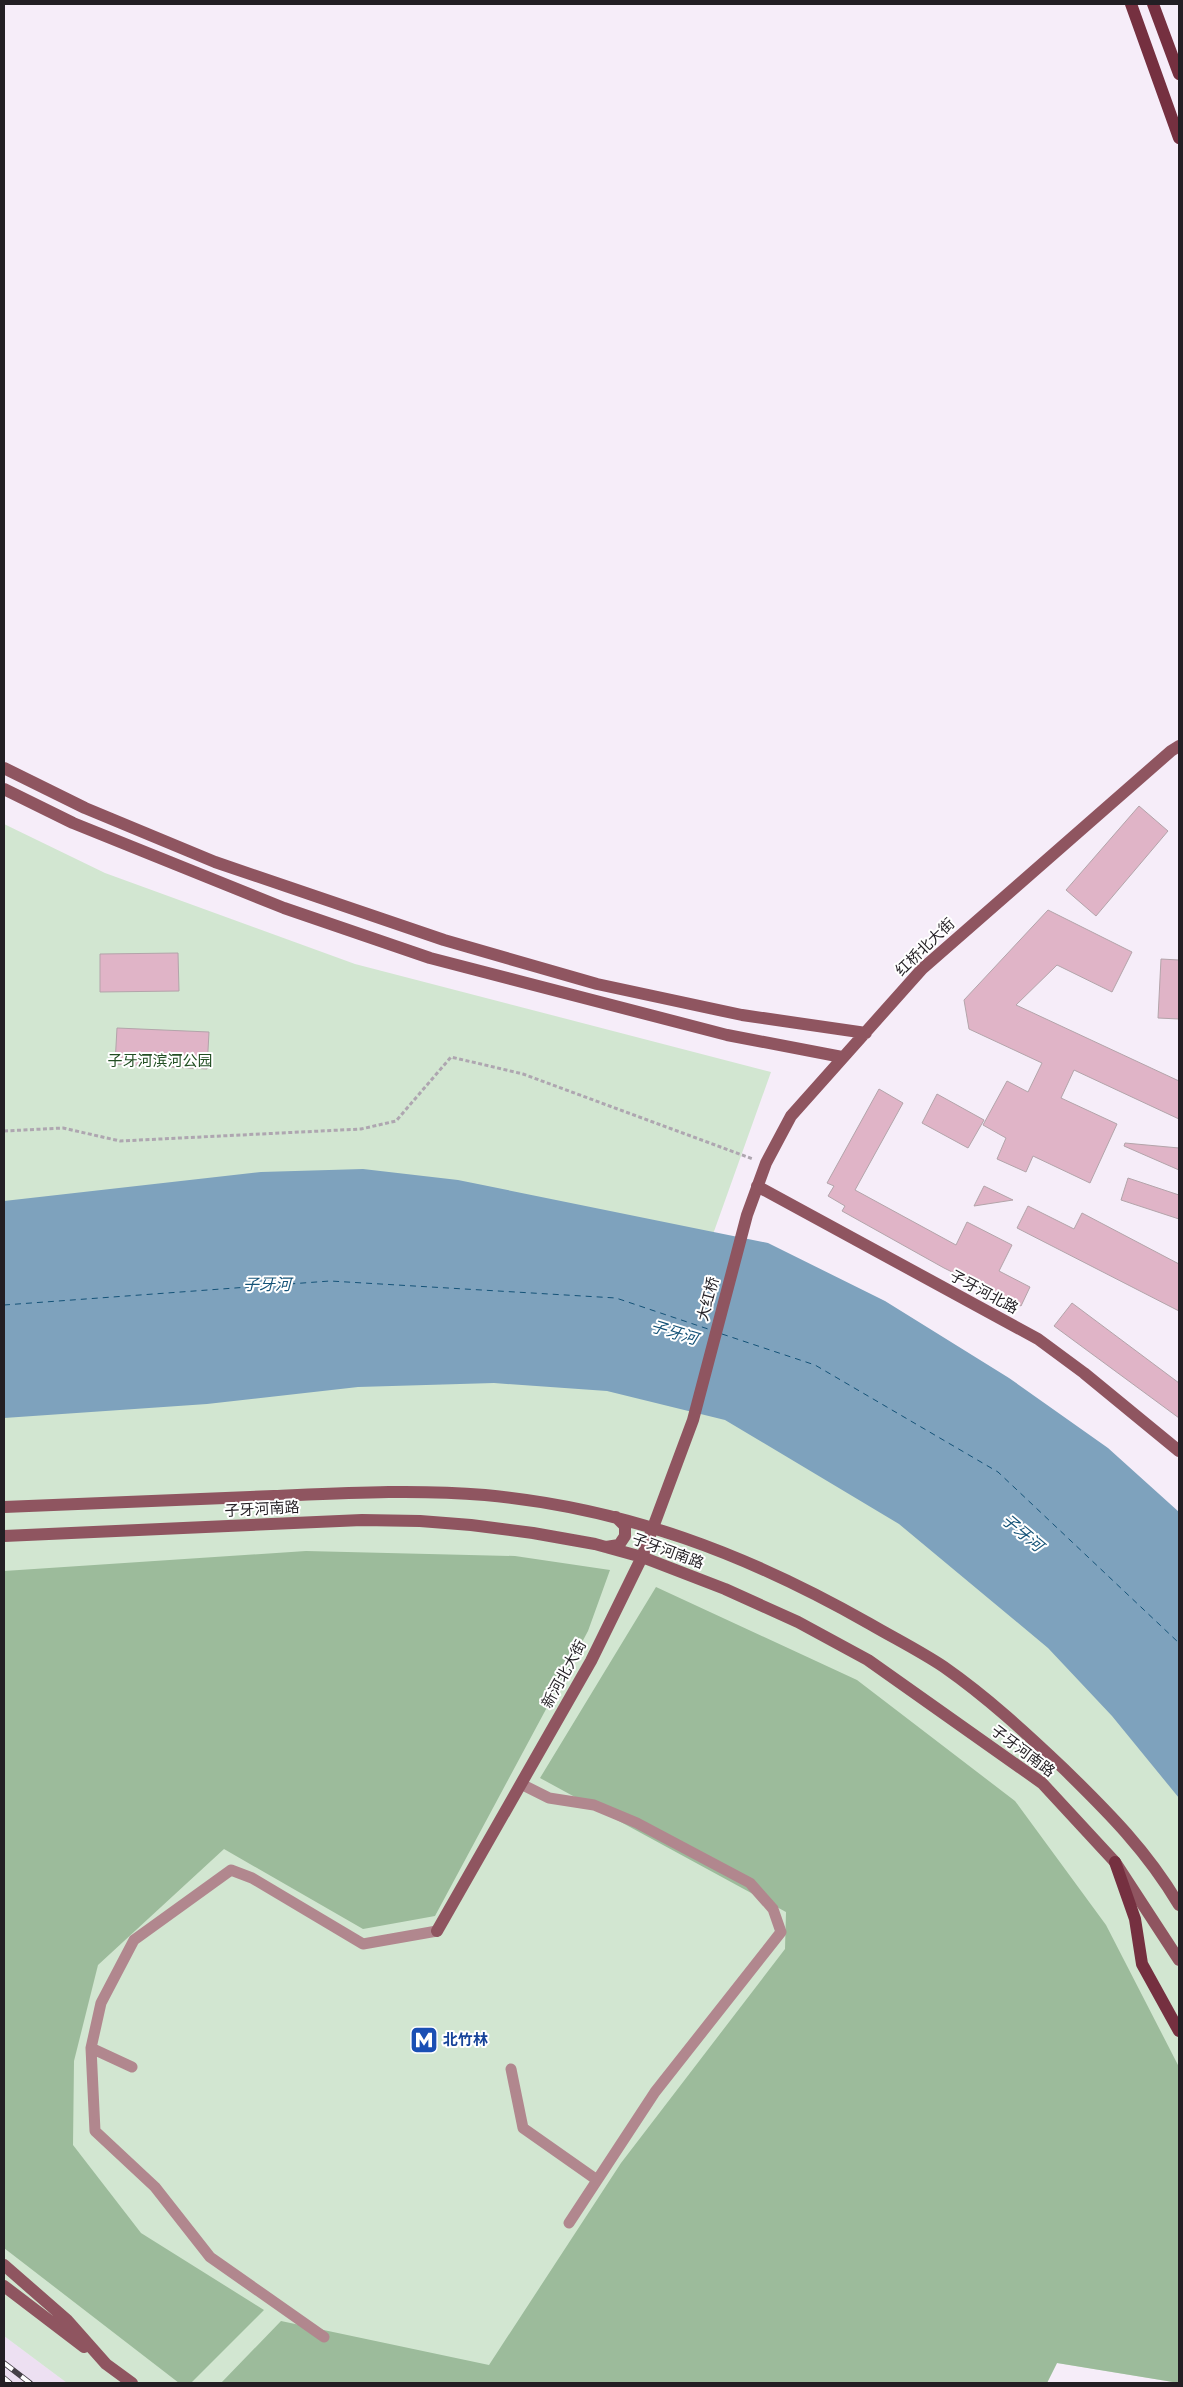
<svg xmlns="http://www.w3.org/2000/svg" width="1183" height="2387" font-family="Signika,'Noto Sans SC',sans-serif">
  <style>
    .built { fill: #ede0f2 }
    .green { fill: #d2e6d1 }
    .forest { fill: #9cbb9b }
    .water { fill: #7ea2bd }
    .lines { fill: none; stroke-linecap: round; stroke-linejoin: round }
    .ferry { stroke: #155378; stroke-width: 1; stroke-dasharray: 6 5; stroke-linecap: butt }
    .building { fill: #e0b4c7; stroke: #b3a4aa }
    .path { stroke: #aea6b0; stroke-width: 3; stroke-dasharray: 4 2.5; stroke-linecap: butt }
    .lane { stroke: #b1878e; stroke-width: 11 }
    .secondary { stroke: #8f5560; stroke-width: 12 }
    .primary { stroke: #753040; stroke-width: 12 }
    .rail-casing { stroke: #464148; stroke-width: 5.5 }
    .rail { stroke: #fff; stroke-width: 4; stroke-dasharray: 11; stroke-linecap: butt }
    .labels { text-anchor: middle; dominant-baseline: central; stroke-width: 4; stroke-linejoin: round; paint-order: stroke }
    .street-label { font-size: 15px; fill: #231f24; stroke: #fff }
    .park-label { font-size: 15px; fill: #224e23; stroke: #fff }
    .transit-label { font-size: 15px; font-weight: bold; fill: #164399; stroke: #fff; text-anchor: start }
    .water-label { font-size: 16px; font-style: italic; fill: #155378; stroke: #fff }
  </style>
  <rect width="100%" height="100%" fill="#f6edf9"/>
  <!-- built -->
  <path class="built" d="M4,2336L67,2383H4Z"/>
  <!-- green -->
  <path class="green" d="M4,824L105,873L355,964L771,1072L707,1251L4,1233Z
    M463,1360L741,1413L948,1536L1179,1773V2383L1057,2363L1047,2383H67L4,2336V1389Z"/>
  <!-- forest -->
  <path class="forest" d="M306,1551L515,1556L610,1570L588,1631L435,1916L363,1929L224,1849L98,1965L74,2061L73,2145L141,2233L264,2310L191,2383H179L4,2248V1571Z
    M656,1587L857,1680L1015,1801L1106,1925L1179,2067V2383L1057,2363L1047,2383H221L281,2321L489,2365L621,2163L785,1949L786,1912L540,1778Z"/>
  <!-- water -->
  <path class="water" d="M363,1169L458,1180L768,1243L885,1301L1009,1378L1108,1448L1179,1512V1798L1112,1716L1048,1648L899,1524L725,1420L607,1391L494,1383L358,1387L207,1404L4,1418V1201L261,1172Z"/>
  <g class="lines">
    <!-- ferry -->
    <path class="ferry" d="M4,1305L330,1281L616,1298L711,1330
      M722,1334L815,1365L998,1472L1179,1643"/>
  </g>
  <!-- building -->
  <path class="building" d="M1139,806L1168,831L1096,916L1066,890Z
    M1048,910L1132,952L1112,992L1057,965L1016,1005L1179,1081V1119L1074,1070L1061,1098L1117,1124L1090,1183L1033,1156L1026,1172L997,1159L1006,1138L983,1125L1007,1081L1028,1092L1042,1063L969,1029L964,1000Z
    M178,953L179,991L100,992V954Z
    M1161,959L1179,960V1019L1158,1018Z
    M117,1028L209,1032L207,1069L115,1064Z
    M879,1089L903,1103L855,1190L956,1245L967,1222L1012,1245L999,1271L1030,1287L1021,1306L944,1268L842,1211L845,1206L828,1196L834,1186L827,1183Z
    M937,1094L984,1120L968,1148L922,1123Z
    M1125,1143L1179,1148V1170L1124,1146Z
    M1128,1178L1179,1195V1219L1121,1200Z
    M984,1186L1013,1200L974,1206Z
    M1028,1206L1074,1229L1082,1213L1179,1264V1311L1017,1228Z
    M1072,1303L1179,1383V1418L1054,1326Z"/>
  <g class="lines">
    <!-- path -->
    <path class="path" d="M4,1131L63,1128L120,1141L361,1129L396,1121L451,1057L523,1074L753,1159"/>
    <!-- lane -->
    <path class="lane" d="M521,1784L549,1798L594,1805L637,1823L750,1883L773,1909L781,1932L655,2092L569,2223
      M91,2048L132,2067
      M511,2069L523,2128L597,2180
      M324,2337L210,2257L155,2187L95,2131L91,2048L101,2003L134,1940L231,1870L252,1878L363,1944L437,1931"/>
    <!-- secondary -->
    <path class="secondary" d="M4,768L85,808L215,862L444,940L597,984L742,1015L866,1033
      M4,789L73,823L284,908L430,958L727,1035L842,1057
      M757,1186L1038,1339L1084,1373L1179,1451
      M4,1507C94,1504 184,1500 274,1496C344,1493 415,1489 485,1495C626,1508 747,1554 870,1624C894,1638 920,1651 944,1667C987,1697 1026,1733 1064,1769C1109,1813 1147,1851 1179,1905
      M4,1536L362,1520L420,1521L471,1525L533,1533L595,1544L642,1557L725,1589L798,1622L868,1660L1042,1783L1115,1862L1179,1960
      M606,1547L619,1545L625,1536V1526L616,1517
      M437,1931L591,1661L642,1557L693,1420L747,1215L766,1163L791,1116L922,969L1171,751L1179,746
      M4,2265L67,2320L106,2364L132,2383
      M4,2286L84,2347"/>
    <!-- primary -->
    <path class="primary" d="M1131,4L1179,138
      M1153,4L1179,74
      M1115,1862L1135,1919L1142,1964L1179,2031"/>
    <defs>
      <path id="rail" d="M4,2363L30,2383
        M4,2378L10,2383"/>
    </defs>
    <!-- rail casing -->
    <use href="#rail" class="rail-casing"/>
    <!-- rail -->
    <use href="#rail" class="rail"/>
  </g>
  <!-- icons -->
  <defs>
    <symbol id="metro-square" viewBox="-11 -11 22 22"><rect x="-9" y="-9" width="18" height="18" rx="4" fill="#1a4fb4" stroke="#fff"/><path d="M-5.5 5V-5H-3L0 0L3-5H5.5V5H3V-.5L0 4L-3-.5V5Z" fill="#fff"/></symbol>
  </defs>
  <g fill-rule="evenodd">
    <use href="#metro-square" x="408" y="2024" width="32" height="32"/>
  </g>
  <g class="labels">
    <!-- street labels -->
    <g class="street-label">
      <text transform="translate(925 947) rotate(-44)">红桥北大街</text>
      <text transform="translate(984 1292) rotate(28)">子牙河北路</text>
      <text transform="translate(708 1299) rotate(-75)">大红桥</text>
      <text transform="translate(262 1509) rotate(-3)">子牙河南路</text>
      <text transform="translate(668 1551) rotate(20)">子牙河南路</text>
      <text transform="translate(564 1674) rotate(-61)">新河北大街</text>
      <text transform="translate(1023 1751) rotate(37)">子牙河南路</text>
    </g>
    <!-- park labels -->
    <g class="park-label">
      <text x="160" y="1061">子牙河滨河公园</text>
    </g>
    <!-- transit labels -->
    <g class="transit-label">
      <text x="443" y="2040">北竹林</text>
    </g>
    <!-- water labels -->
    <g class="water-label">
      <text x="267" y="1285">子牙河</text>
      <text transform="translate(674 1333) rotate(17)">子牙河</text>
      <text transform="translate(1022 1533) rotate(40)">子牙河</text>
    </g>
  </g>
  <!-- border -->
  <rect width="1183" height="2387" fill="none" stroke="#231f24" stroke-width="10"/>
</svg>
